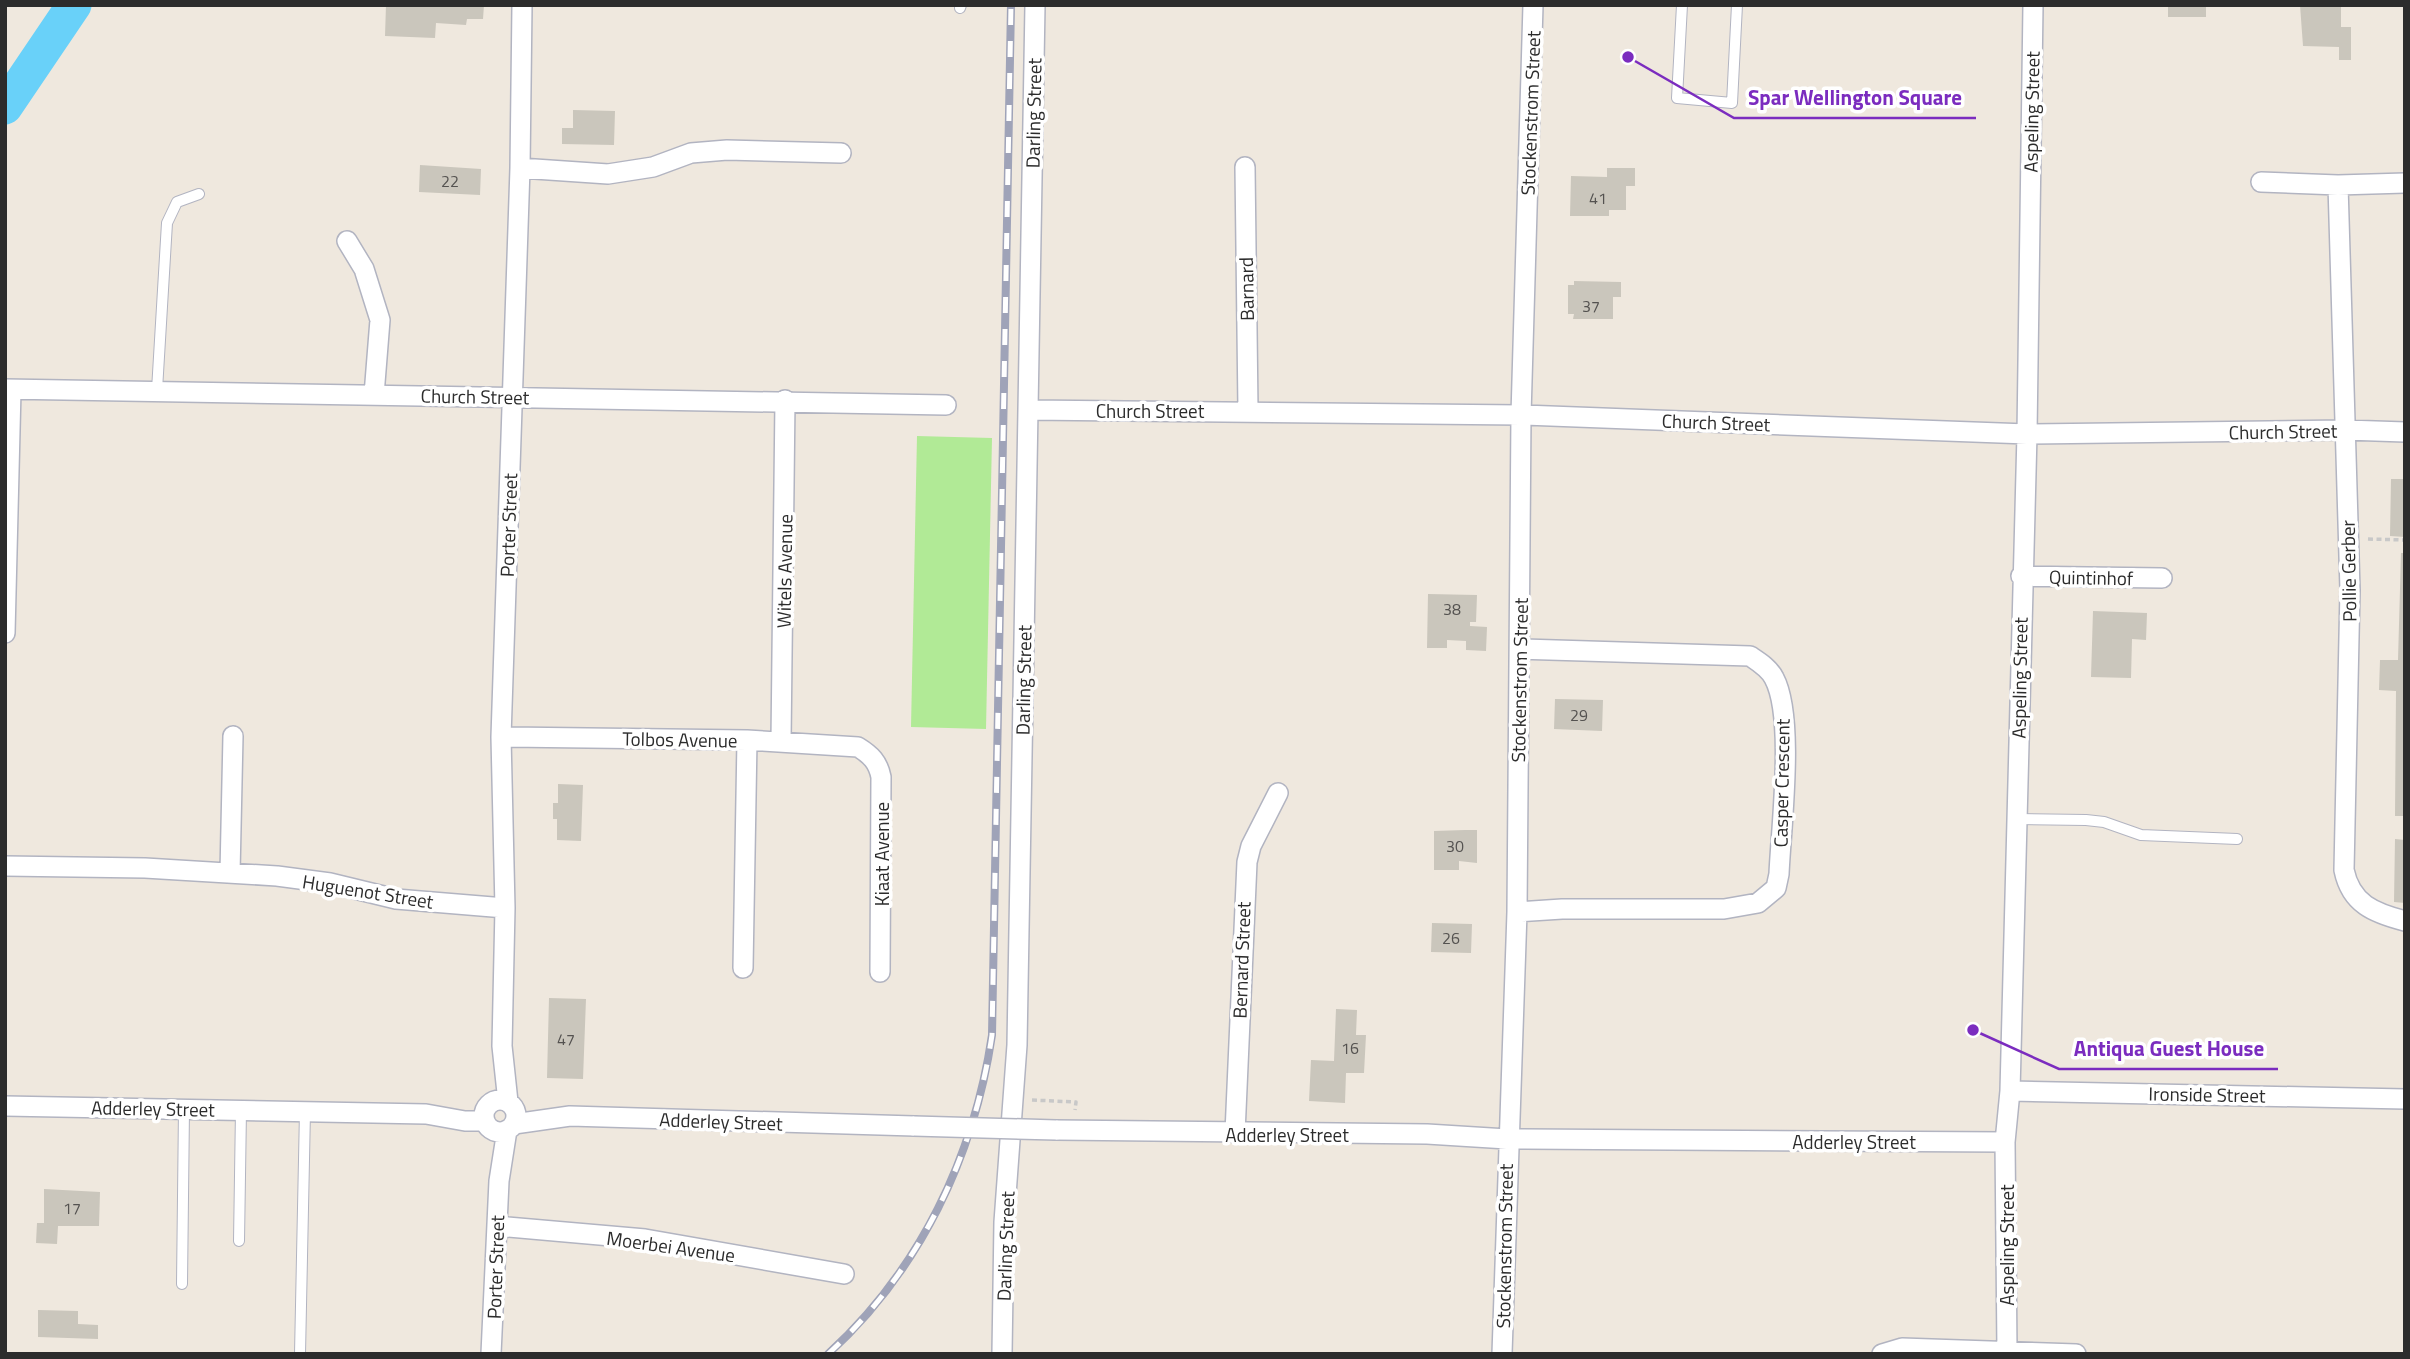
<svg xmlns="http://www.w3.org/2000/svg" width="2410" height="1359" font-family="'Titillium Web',sans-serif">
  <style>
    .green { fill: #b1ea96 }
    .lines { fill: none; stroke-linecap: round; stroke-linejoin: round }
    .river { stroke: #69d1f9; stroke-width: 35 }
    .building { fill: #cac6bc }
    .lane-casing { stroke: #b2b4c1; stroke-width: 12 }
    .street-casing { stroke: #b2b4c1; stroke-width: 22 }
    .path { stroke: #c8c8c8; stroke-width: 3.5; stroke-dasharray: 5 3.5; stroke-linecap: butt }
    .lane { stroke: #fff; stroke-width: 10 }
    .street { stroke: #fff; stroke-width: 19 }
    .rail-casing { stroke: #9fa3b8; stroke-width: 8 }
    .rail { stroke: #fff; stroke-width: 5; stroke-dasharray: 16; stroke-linecap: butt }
    .street-bridge-casing { stroke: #b2b4c1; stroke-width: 22; stroke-linecap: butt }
    .street-bridge { stroke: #fff; stroke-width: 19 }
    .labels { text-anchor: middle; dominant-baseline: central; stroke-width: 7; stroke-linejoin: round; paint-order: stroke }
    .number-label { font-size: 16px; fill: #545250 }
    .street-label { font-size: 19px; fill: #2c2c2c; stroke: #fff }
    .leader { fill: none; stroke: #7b2cbf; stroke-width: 2.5 }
    .callout-dot { fill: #7b2cbf; stroke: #fff; stroke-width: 2.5 }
    .callout-label { font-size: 21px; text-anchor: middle; font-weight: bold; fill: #7b2cbf; stroke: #fff; stroke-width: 7; stroke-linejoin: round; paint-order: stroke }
  </style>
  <rect width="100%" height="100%" fill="#efe8de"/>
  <!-- green -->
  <path class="green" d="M917,436L992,438L986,729L911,727Z"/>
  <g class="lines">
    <!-- river -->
    <path class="river" d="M5,107L74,5"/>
  </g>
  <!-- building -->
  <path class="building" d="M386,5H484L483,19H467L466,25L436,23L435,38L385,36Z
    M2168,5H2206V17H2168Z
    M2300,5H2341V27H2351V60H2339V47L2303,46Z
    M573,110L615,111L614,145L562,144V128H573Z
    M420,165L481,169L480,195L419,192Z
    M1607,168H1635V186H1626V210H1609V216H1570L1571,176L1607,177Z
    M1574,281L1621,282V297H1613V319H1573L1574,314H1568V285H1574Z
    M2391,479H2405V537L2390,536Z
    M2401,553H2405V816H2395L2396,691L2379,690L2380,660H2398Z
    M1428,594L1477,595L1476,622H1470V626L1487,627L1486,651L1466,650V641L1447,640V648H1427Z
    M2093,611L2147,613L2146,640L2132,639L2131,678L2091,677Z
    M1555,699L1603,700L1602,731L1554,729Z
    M558,784L583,785L581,841L557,840V819H553V803H558Z
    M1465,830H1477V863L1459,861V870H1434V831Z
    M2395,839L2405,840V903L2394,902Z
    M1432,923L1472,924L1471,953L1431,952Z
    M549,998L586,999L583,1079L547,1078Z
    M1336,1009L1357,1010L1356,1035H1366L1364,1073H1346L1345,1103L1309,1101L1311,1060L1334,1061Z
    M44,1189L100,1192L99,1226H58L57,1244L36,1243L37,1223H44Z
    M38,1310L78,1311V1324L98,1325V1339L38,1337Z"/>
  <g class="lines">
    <defs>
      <path id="lane" d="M1682,5L1677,98L1732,103L1737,5
        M960,8L961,5
        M157,390L167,223L177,202L199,194
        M2016,819L2086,820L2104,822L2141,835L2237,839
        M239,1241L241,1110
        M182,1284L184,1109
        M300,1354L305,1111"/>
      <path id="street" d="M1245,167L1248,410
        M520,168L608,174L653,167L691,153L727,150L841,153
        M2261,182L2338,185L2405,183
        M2338,185L2350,590L2344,870C2351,904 2374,913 2405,921
        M347,241L364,269L380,320L374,395
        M5,389L946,405
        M1028,410L1521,415L2027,434L2346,430L2405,432
        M2021,576L2162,578
        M5,633L11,390
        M501,737L747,740L858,747C871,755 878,762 881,777L880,972
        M781,741L785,400
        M5,866L145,868L277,876L330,883L396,899L505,908
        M230,873L233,736
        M1517,912L1562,909H1724L1758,903L1776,888L1779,874C1781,827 1795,717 1774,678C1769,668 1759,662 1750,656L1520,649
        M743,968L747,740
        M2010,1091L2405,1099
        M484 1116a16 16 0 1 1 32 0a16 16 0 1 1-32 0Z
        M508,1102L502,1046L505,908L501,737L520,168L522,5
        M5,1106L426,1114L465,1121H485
        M514,1124L570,1116L914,1126
        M1056,1130L1427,1134L1507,1139L2005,1142
        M1235,1133L1247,862L1251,846L1278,793
        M497,1226L645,1239L844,1274
        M2007,1351L2005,1142L2010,1091L2027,434L2033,5
        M491,1354L499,1181L507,1130
        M1002,1354L1004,1222L1017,1045L1035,5
        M1502,1354L1517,912L1521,415L1533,5
        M1882,1354L1902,1348L2076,1354"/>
    </defs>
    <!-- lane casing -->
    <use href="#lane" class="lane-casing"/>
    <!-- street casing -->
    <use href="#street" class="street-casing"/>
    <!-- path -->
    <path class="path" d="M2368,539L2405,540
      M1032,1100L1076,1102L1075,1110"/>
    <!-- lane -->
    <use href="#lane" class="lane"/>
    <!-- street -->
    <use href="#street" class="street"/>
    <defs>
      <path id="rail" d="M828,1354C920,1270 974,1157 992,1035L1011,5"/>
    </defs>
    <!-- rail casing -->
    <use href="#rail" class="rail-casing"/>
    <!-- rail -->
    <use href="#rail" class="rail"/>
    <defs>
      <path id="street-bridge" d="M914,1126L1056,1130"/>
    </defs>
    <!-- street-bridge casing -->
    <use href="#street-bridge" class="street-bridge-casing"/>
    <!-- street-bridge -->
    <use href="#street-bridge" class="street-bridge"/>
  </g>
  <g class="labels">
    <!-- number labels -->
    <g class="number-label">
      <text x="450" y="181">22</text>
      <text x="1598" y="198">41</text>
      <text x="1591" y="306">37</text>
      <text x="1452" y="609">38</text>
      <text x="1579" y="715">29</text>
      <text x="1455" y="846">30</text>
      <text x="1451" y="938">26</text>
      <text x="566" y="1039">47</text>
      <text x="1350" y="1048">16</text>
      <text x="72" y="1208">17</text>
    </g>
    <!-- street labels -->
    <g class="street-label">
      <text transform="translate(2031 112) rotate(-89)">Aspeling Street</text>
      <text transform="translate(1033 113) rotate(-89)">Darling Street</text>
      <text transform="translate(1530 113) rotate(-88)">Stockenstrom Street</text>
      <text transform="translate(1246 289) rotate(-91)">Barnard</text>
      <text transform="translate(475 396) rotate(1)">Church Street</text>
      <text x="1150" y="410">Church Street</text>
      <text transform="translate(1716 422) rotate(2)">Church Street</text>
      <text transform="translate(2283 431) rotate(-1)">Church Street</text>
      <text transform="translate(508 525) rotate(-88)">Porter Street</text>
      <text transform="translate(784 571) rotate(-89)">Witels Avenue</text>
      <text transform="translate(2348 571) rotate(-91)">Pollie Gerber</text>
      <text transform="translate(2091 577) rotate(1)">Quintinhof</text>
      <text transform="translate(2019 678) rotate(-89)">Aspeling Street</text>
      <text transform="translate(1023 680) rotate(-89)">Darling Street</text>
      <text transform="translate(1519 680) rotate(-89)">Stockenstrom Street</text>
      <text transform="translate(680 739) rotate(1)">Tolbos Avenue</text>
      <text transform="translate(1781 783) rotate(-89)">Casper Crescent</text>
      <text transform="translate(881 854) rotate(-90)">Kiaat Avenue</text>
      <text transform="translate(368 891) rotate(9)">Huguenot Street</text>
      <text transform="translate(1241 960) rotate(-88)">Bernard Street</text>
      <text transform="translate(2207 1094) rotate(1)">Ironside Street</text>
      <text transform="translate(153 1108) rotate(1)">Adderley Street</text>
      <text transform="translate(721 1121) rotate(2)">Adderley Street</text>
      <text x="1287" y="1134">Adderley Street</text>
      <text x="1854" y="1141">Adderley Street</text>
      <text transform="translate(2006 1245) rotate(-90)">Aspeling Street</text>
      <text transform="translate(671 1246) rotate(8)">Moerbei Avenue</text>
      <text transform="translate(1005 1246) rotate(-88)">Darling Street</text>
      <text transform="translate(1504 1246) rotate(-89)">Stockenstrom Street</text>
      <text transform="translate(495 1267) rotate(-88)">Porter Street</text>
    </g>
  </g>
  <!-- callouts -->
  <path class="leader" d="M1628 57L1734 118H1976M1973 1030L2059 1069H2278"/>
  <g class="callout-dot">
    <circle cx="1628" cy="57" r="7"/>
    <circle cx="1973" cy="1030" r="7"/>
  </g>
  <g class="callout-label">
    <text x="1855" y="105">Spar Wellington Square</text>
    <text x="2169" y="1056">Antiqua Guest House</text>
  </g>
  <!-- border -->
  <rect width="2410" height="1359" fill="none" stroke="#2c2c2c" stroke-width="14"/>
</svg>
